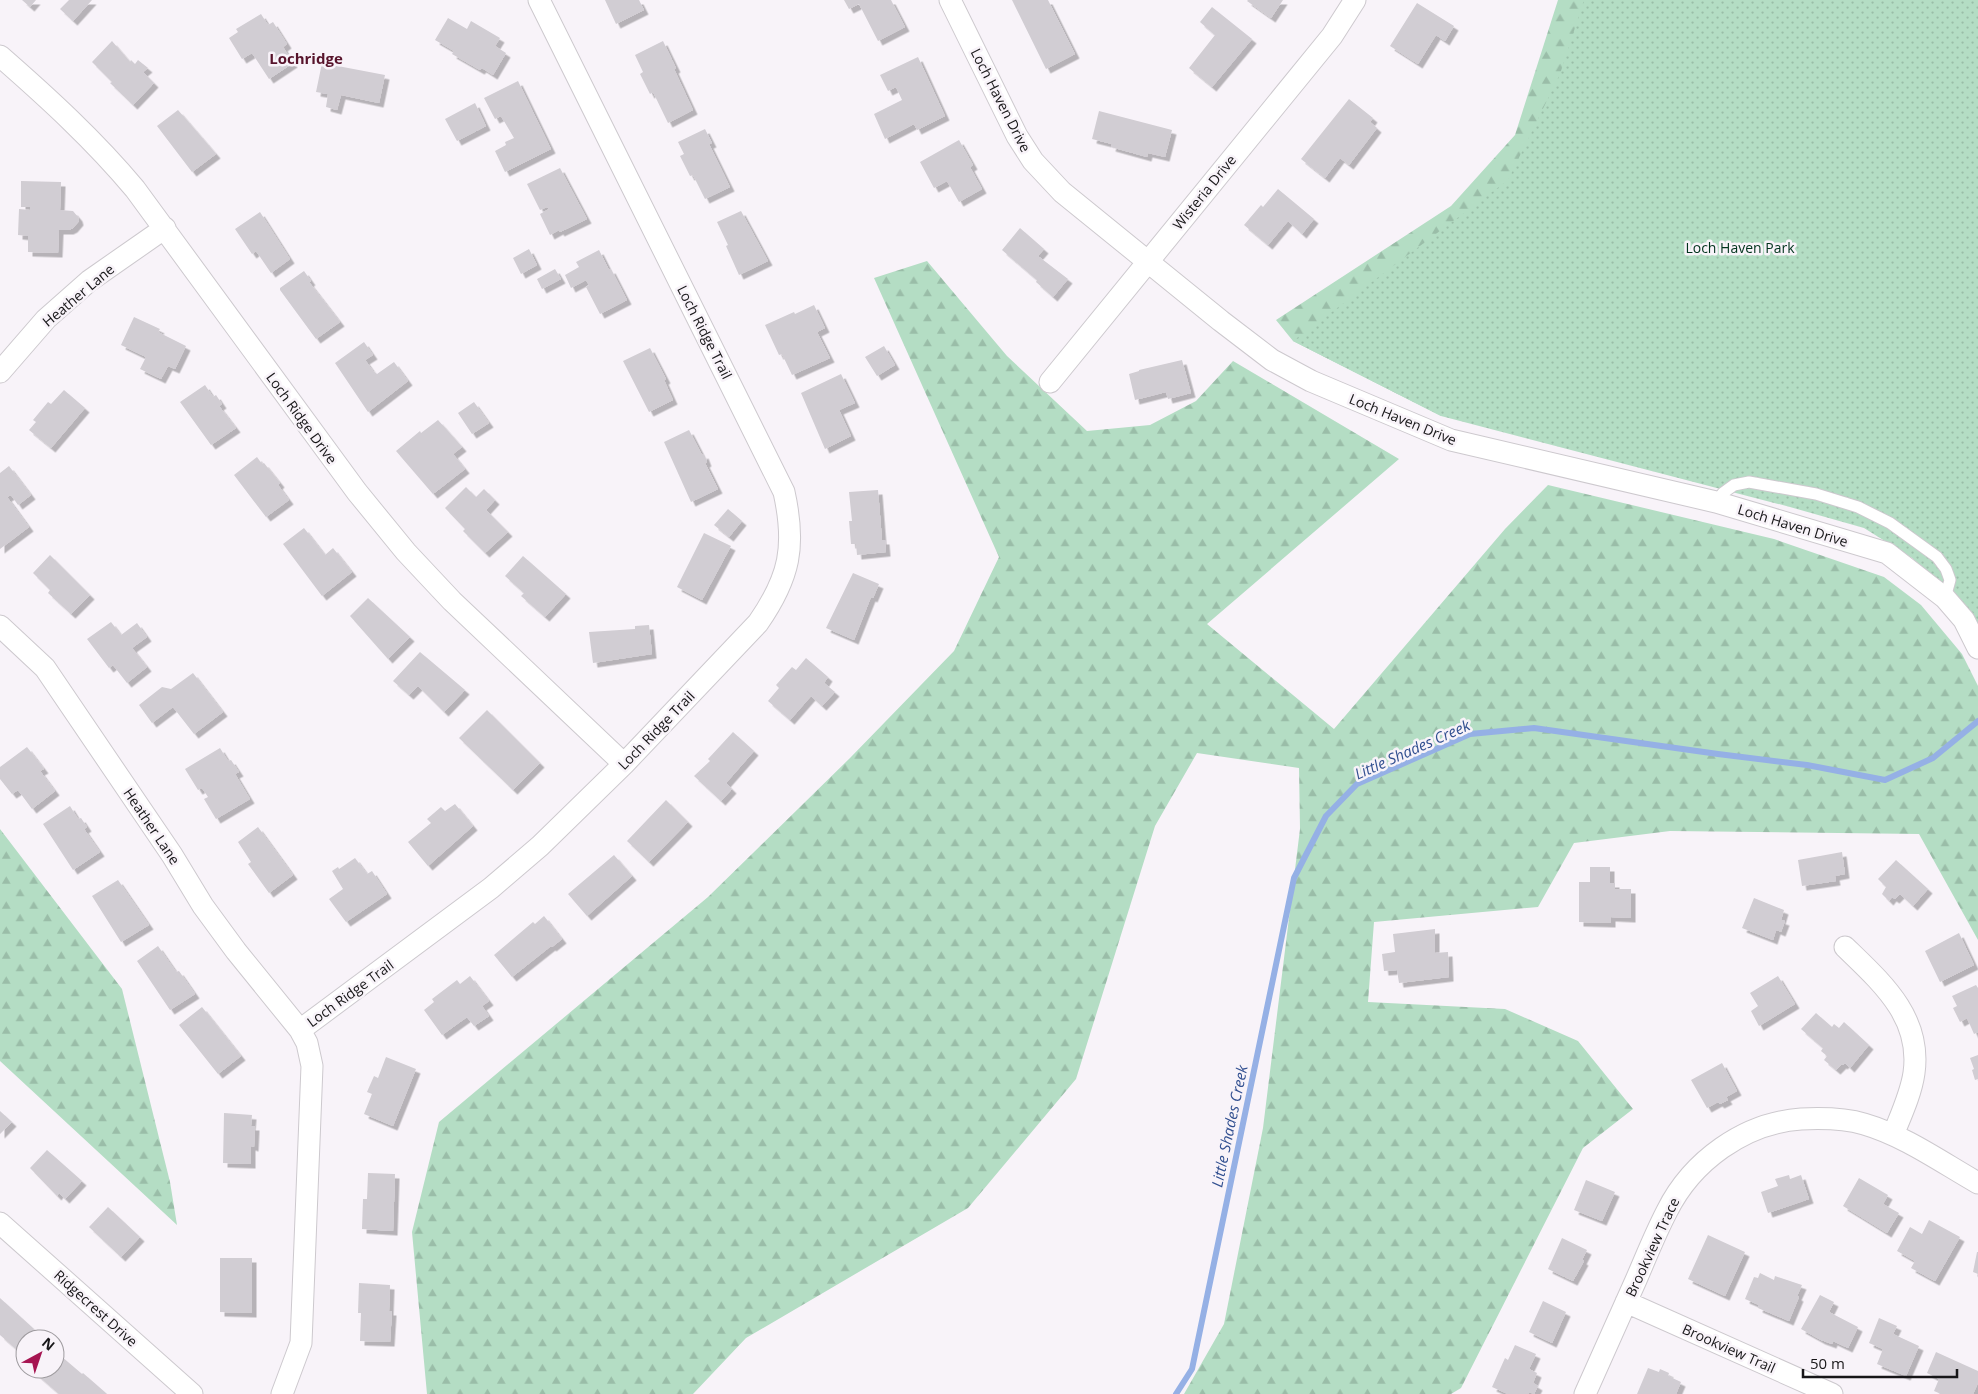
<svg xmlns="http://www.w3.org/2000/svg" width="1978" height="1394" font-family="'Open Sans',sans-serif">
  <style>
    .forest { fill: url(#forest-firs) }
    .park { fill: url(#park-dots) }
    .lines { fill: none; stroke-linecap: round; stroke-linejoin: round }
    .stream { stroke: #95b0e5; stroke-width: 6 }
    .building { fill: #d1cdd3; filter: url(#shadow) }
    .lane-casing { stroke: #cdc9ce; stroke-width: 13 }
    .street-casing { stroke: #cdc9ce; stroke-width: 23 }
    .lane { stroke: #fff; stroke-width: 11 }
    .street { stroke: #fff; stroke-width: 21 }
    .labels { text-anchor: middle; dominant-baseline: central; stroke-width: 5; stroke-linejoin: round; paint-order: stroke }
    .street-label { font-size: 14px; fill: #171618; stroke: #f8f3f9 }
    .park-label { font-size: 14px; fill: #00331c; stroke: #f8f3f9 }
    .neighbourhood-label { font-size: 15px; font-weight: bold; fill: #57132b; stroke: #f8f3f9 }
    .water-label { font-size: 15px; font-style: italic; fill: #314f90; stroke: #f8f3f9 }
  </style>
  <defs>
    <pattern id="forest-firs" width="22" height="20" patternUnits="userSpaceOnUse" patternTransform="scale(1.25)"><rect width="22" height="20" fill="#b4ddc4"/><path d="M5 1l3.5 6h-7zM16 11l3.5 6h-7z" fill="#9abda8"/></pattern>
    <pattern id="park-dots" width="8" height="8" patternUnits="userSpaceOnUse" patternTransform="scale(1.25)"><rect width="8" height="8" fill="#b4ddc4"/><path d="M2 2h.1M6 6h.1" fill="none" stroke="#9abda8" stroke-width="1.8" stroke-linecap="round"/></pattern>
    <filter id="shadow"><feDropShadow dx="4.5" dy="4.5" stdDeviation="0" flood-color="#0004"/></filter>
  </defs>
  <rect width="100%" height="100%" fill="#f8f3f9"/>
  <!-- forest -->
  <path class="forest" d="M1558,0H1637L1577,203L1441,416L1293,341L1276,320L1451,206L1515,135Z
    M927,261L1007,356L1087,431L1150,425L1196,401L1233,361L1399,459L1207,624L1334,729L1505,529L1548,485L1774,539L1884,577L1921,605L1962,654L1978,686V940L1919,834L1670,831L1574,843L1538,907L1374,922L1368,1002L1505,1009L1578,1041L1633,1109L1583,1148L1461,1388L1451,1394H1184L1224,1324L1263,1128L1300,829L1299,768L1197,753L1155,826L1076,1079L968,1208L746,1338L693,1394H427L412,1232L439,1122L708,897L850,758L954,651L999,557L874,278Z
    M0,829L122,989L170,1182L177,1225L0,1061Z"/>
  <!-- park -->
  <path class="park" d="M1584,0H1978V628L1963,604L1912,558L1864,528L1790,507L1441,416L1293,341L1508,180L1560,74Z"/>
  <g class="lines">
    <!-- stream -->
    <path class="stream" d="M1176,1394L1192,1369L1294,878L1326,816L1357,784L1470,734L1534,728L1718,754L1807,765L1885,780L1933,758L1978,721"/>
  </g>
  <!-- building -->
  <path class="building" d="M22,0H36L30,7Z
    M69,0H92L73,21L60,9Z
    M605,0H639L644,10L616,24Z
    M844,0H891L905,27L878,41L859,4L849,9Z
    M1012,0H1048L1075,54L1046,69Z
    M1248,0H1283L1271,18L1247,1Z
    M1417,3L1454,26L1445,41L1436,35L1418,64L1390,46Z
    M1212,7L1252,39L1212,87L1189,68L1215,35L1200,22Z
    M261,14L268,25L273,22L287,44L283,47L293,63L269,79L252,53L242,59L229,38L238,32L236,29Z
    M448,18L467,29L471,21L500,38L495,46L506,53L493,75L482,68L480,70L452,54L454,51L435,40Z
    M112,41L130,62L131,60L135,64L138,60L148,68L143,72L154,83L133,105L110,83L112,82L92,62Z
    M663,41L676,68L674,69L693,110L668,123L653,92L650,94L640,74L643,72L635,55Z
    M918,57L945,116L917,130L914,124L885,139L874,114L902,100L896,87L888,91L880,75Z
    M322,63L385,75L379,103L341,95L337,110L326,107L328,94L316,92Z
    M518,81L551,149L505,172L495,151L506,145L505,142L514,138L501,116L495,119L484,98Z
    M1349,99L1373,118L1370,122L1377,128L1349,165L1340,158L1325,178L1301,159Z
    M475,103L486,126L457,141L445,119Z
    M178,110L216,154L192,172L157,126Z
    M1099,111L1172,130L1165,157L1148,153L1147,157L1111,147L1112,144L1092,139Z
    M705,129L712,143L709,144L730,187L705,199L693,175L690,176L680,156L684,154L678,142Z
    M959,140L973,165L970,167L982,189L959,202L947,181L934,188L920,162Z
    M560,168L587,219L560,232L559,230L550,235L540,214L549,209L547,207L540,210L527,184Z
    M21,181L61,182L60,210L73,211L78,217L79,221L73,228L69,230H59L58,253L28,252V236L18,235L19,209L30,210V207H21Z
    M1278,189L1314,219L1302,234L1288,221L1268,245L1244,225L1261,205L1263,207Z
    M741,211L768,261L739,275L726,246L728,245L717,222Z
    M260,212L290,259L271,273L256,251L252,254L235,229Z
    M1020,228L1044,249L1038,256L1068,279L1053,297L1036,282L1037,280L1002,250Z
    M529,249L537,265L521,274L513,258Z
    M599,250L609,270L611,269L627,300L600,314L586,287L589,285L586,280L571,288L565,275L579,267L576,262Z
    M555,269L561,279L542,289L537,279Z
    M304,271L311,281L309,282L340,322L316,339L280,290V288Z
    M814,305L825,328L817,332L830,358L792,375L782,354L779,355L765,325L794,312L795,314Z
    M134,317L160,329L158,332L186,346L175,369L168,366L161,379L140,369L146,357L121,345Z
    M364,342L373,355L365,360L373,371L377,374L394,362L408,381L368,412L335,363Z
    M884,346L895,365L877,376L865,357Z
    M650,348L666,379L664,380L673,400L649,412L623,361Z
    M1182,360L1191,393L1168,399L1166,392L1135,400L1129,374L1139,371V370Z
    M841,374L855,403L839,410L851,436L825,449L801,393Z
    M205,385L213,397L216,395L222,404L219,406L236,428L211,445L180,402Z
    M64,390L85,408L51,448L29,430L36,422L33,420L48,402L51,404Z
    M474,402L489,423L472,434L458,413Z
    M438,420L462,447L453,454L465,469L433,494L396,451L420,431L421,433Z
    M689,430L702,455L704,454L707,462L705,463L718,489L691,502L664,442Z
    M257,457L262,464L264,463L280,483L278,485L289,500L266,517L234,475Z
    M9,466L31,495L18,505L11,495L7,497L29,527L0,549V473Z
    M466,487L476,497L484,489L495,500L486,510L508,532L485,553L463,531L465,529L445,508Z
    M878,490L882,540H885L886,552L857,555L856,544H851L849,521H852L849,492Z
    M728,509L742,521L729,537L714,525Z
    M304,528L325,555L333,548L352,572L322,596L283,544Z
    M704,533L731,546L702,600L677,587Z
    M50,555L90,595L71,614L48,593L50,590L33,573Z
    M523,556L566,594L545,617L521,596L524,593L505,576Z
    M853,573L879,584L873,598L871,597L854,640L826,628Z
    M368,598L410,637L388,659L350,616Z
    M111,622L121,635L137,623L147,637L132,648L147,667L127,683L113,665L109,668L87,639Z
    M649,625L652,654L593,663L589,632L635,629V626Z
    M420,652L465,690L444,712L418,686L409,695L393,681Z
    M806,658L828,677L824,683L835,692L822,706L811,696L790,720L768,701L779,688L776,685L792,667L796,670Z
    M193,673L223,712L194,734L173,707L152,723L139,705L162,687L171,689Z
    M487,710L540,763L513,790L459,738Z
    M733,732L754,751L726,783L732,789L721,801L694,776L710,761L708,759Z
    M27,747L44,769L40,771L55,791L32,809L18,790L12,794L0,779V767Z
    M220,748L228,761L231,760L239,772L235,774L250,799L216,819L204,799L208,797L202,788L198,790L185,769Z
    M666,800L688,822L649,862L627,841Z
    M455,804L473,826L428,866L408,842L431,823L427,819L441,807L445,811Z
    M70,806L78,819L81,818L87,827L84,829L100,852L73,870L43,824Z
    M258,827L293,875L269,893L248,864L251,862L238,842Z
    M1842,852L1845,874L1835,876L1836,881L1802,886L1798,860Z
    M614,855L632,876L587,916L568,894Z
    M355,858L367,874L372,871L387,894L346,922L329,899L343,889L332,871L338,867L339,869Z
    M1896,860L1928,889L1913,906L1900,894L1895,899L1892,897L1889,901L1882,894L1886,887L1878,879Z
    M1590,867H1610V883H1615V889H1631V918L1611,917V923L1579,922V882H1590Z
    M118,880L149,925L121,942L92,896Z
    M1754,898L1784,910L1781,920L1785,921L1781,932L1776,930L1773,940L1742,928Z
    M544,916L562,939L552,947L551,946L512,977L494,955L533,922L535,924Z
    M1435,929V953L1448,952L1449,977L1399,983L1397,970L1384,971L1382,954L1395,952L1393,934Z
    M1959,933L1974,965L1940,982L1925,951Z
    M158,946L176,972L179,971L195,994L170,1010L137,961Z
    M470,976L489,1001L482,1006L489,1016L474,1026L467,1017L442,1035L424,1010L434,1002L432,999L457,980L460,984Z
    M1778,976L1795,1004L1759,1026L1751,1011L1758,1006L1750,993Z
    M1976,985L1978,988V1032L1974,1034L1967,1018L1960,1022L1953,1008L1957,1006L1952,996Z
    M202,1007L241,1056L218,1074L179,1025Z
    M1816,1013L1832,1027L1834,1024L1839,1028L1844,1022L1869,1045L1850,1068L1845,1063L1843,1065L1842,1064L1836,1070L1824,1060L1827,1056L1821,1051L1823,1048L1801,1029Z
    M1978,1055V1079L1975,1080L1972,1070L1974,1069L1970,1058Z
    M386,1057L416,1069L393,1126L364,1114L372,1094L367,1092L374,1076L378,1078Z
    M1722,1063L1737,1091L1726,1097L1728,1100L1720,1104L1718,1102L1707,1108L1691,1080Z
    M0,1111L12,1122L0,1134Z
    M224,1113L252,1115L251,1126H255L254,1147L251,1146V1164L223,1163Z
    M47,1150L82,1181L65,1199L59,1193L57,1196L30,1168Z
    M368,1173L395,1174L393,1231L362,1229L363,1199H367Z
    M1789,1175L1790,1179L1801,1175L1809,1199L1768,1213L1761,1192L1778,1186L1775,1179Z
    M1859,1178L1888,1195L1883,1204L1899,1213L1887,1233L1843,1206Z
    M1586,1180L1615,1192L1602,1221L1574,1210Z
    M108,1207L140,1237L121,1257L89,1227Z
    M1929,1220L1960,1237L1935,1281L1911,1268L1915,1261L1897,1251L1910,1227L1922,1234Z
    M1708,1235L1745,1252L1725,1296L1688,1279Z
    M1562,1238L1587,1250L1582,1260L1584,1261L1573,1281L1548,1269Z
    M1977,1252H1978V1274L1973,1272Z
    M220,1258H252V1313L220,1312Z
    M1760,1273L1774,1280L1775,1276L1802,1285L1797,1296L1799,1297L1789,1321L1758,1308L1759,1305L1745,1299L1754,1277L1758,1278Z
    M359,1283L390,1285L389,1311H392L390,1342L360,1341L361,1313H358Z
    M1820,1295L1834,1302L1829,1312L1858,1327L1848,1348L1833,1341L1832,1344L1821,1340L1801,1329Z
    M0,1298L34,1329L16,1349L0,1335Z
    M1543,1301L1566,1312L1552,1343L1529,1332Z
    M1879,1318L1897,1326L1893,1334L1919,1346L1906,1376L1877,1364L1883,1349L1869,1343Z
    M1515,1345L1536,1354L1529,1369L1537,1373L1533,1383L1538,1386L1534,1394L1529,1392L1528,1394H1508L1492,1387L1505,1358L1508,1360Z
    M55,1351L82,1374L83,1373L107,1394H59L35,1373L39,1369H55Z
    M1936,1352L1978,1371V1383L1973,1394H1941L1934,1391L1939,1379L1927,1373Z
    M1648,1368L1659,1372L1660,1369L1669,1373L1668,1376L1681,1382L1676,1394H1637Z"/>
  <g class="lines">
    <defs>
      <path id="lane" d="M1716,502L1723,493L1734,485L1749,482L1816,494L1858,507L1890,523L1937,557L1946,569L1950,580L1945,598"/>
      <path id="street" d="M950,0L1017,136L1033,161L1062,192L1221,321L1272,360L1311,381L1451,440L1716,502L1887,553L1945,598L1964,620L1978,648
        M0,56C48,98 94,140 135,189L357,492L406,552L452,601L624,764
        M0,372L46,319L89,281L165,228
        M1050,382L1332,36L1355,0
        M0,626L45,668L172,855L203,906L236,951L300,1030L307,1043L312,1066L301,1343L282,1394
        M1845,947C1881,982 1922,1017 1914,1073C1911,1094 1901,1115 1893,1135
        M300,1030L491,888L540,846L624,764L758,623C790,577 796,546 784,492L539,0
        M0,1223L192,1394
        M1626,1302L1832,1394
        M1585,1394C1602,1356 1619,1318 1636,1280C1646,1257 1655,1234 1667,1211C1692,1161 1744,1123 1801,1119C1822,1118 1844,1118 1864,1124C1905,1136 1941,1162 1978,1183"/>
    </defs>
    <!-- lane casing -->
    <use href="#lane" class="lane-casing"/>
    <!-- street casing -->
    <use href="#street" class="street-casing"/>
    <!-- lane -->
    <use href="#lane" class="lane"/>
    <!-- street -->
    <use href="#street" class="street"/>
  </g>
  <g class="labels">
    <!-- street labels -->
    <g class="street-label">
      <text transform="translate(1001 100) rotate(63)">Loch Haven Drive</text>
      <text transform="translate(1204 192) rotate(-51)">Wisteria Drive</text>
      <text transform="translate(78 295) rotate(-40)">Heather Lane</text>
      <text transform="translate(705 332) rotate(63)">Loch Ridge Trail</text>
      <text transform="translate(302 418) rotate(54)">Loch Ridge Drive</text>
      <text transform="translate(1403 419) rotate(22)">Loch Haven Drive</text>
      <text transform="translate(1793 525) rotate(17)">Loch Haven Drive</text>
      <text transform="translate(656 730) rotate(-46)">Loch Ridge Trail</text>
      <text transform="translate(152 826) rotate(56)">Heather Lane</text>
      <text transform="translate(350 993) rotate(-36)">Loch Ridge Trail</text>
      <text transform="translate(1652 1247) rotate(-65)">Brookview Trace</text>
      <text transform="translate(96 1308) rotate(42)">Ridgecrest Drive</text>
      <text transform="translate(1729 1348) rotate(24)">Brookview Trail</text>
    </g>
    <!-- park labels -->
    <g class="park-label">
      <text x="1740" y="247">Loch Haven Park</text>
    </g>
    <!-- neighbourhood labels -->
    <g class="neighbourhood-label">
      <text x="306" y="58">Lochridge</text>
    </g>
    <!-- water labels -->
    <g class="water-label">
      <text transform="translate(1412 749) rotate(-24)">Little Shades Creek</text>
      <text transform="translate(1229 1126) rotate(-78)">Little Shades Creek</text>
    </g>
  </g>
  <!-- north arrow -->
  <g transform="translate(40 1354) rotate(40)"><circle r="24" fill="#f8f3f9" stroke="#9e9b9f"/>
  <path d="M0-4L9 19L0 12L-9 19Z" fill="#a61451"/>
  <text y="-8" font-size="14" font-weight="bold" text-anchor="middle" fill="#171618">N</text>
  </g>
  <!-- scale -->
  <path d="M1803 1369v8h154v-8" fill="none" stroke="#171618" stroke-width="2.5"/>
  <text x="1810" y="1369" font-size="15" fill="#171618" stroke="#f8f3f9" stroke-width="4" paint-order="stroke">50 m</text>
</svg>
